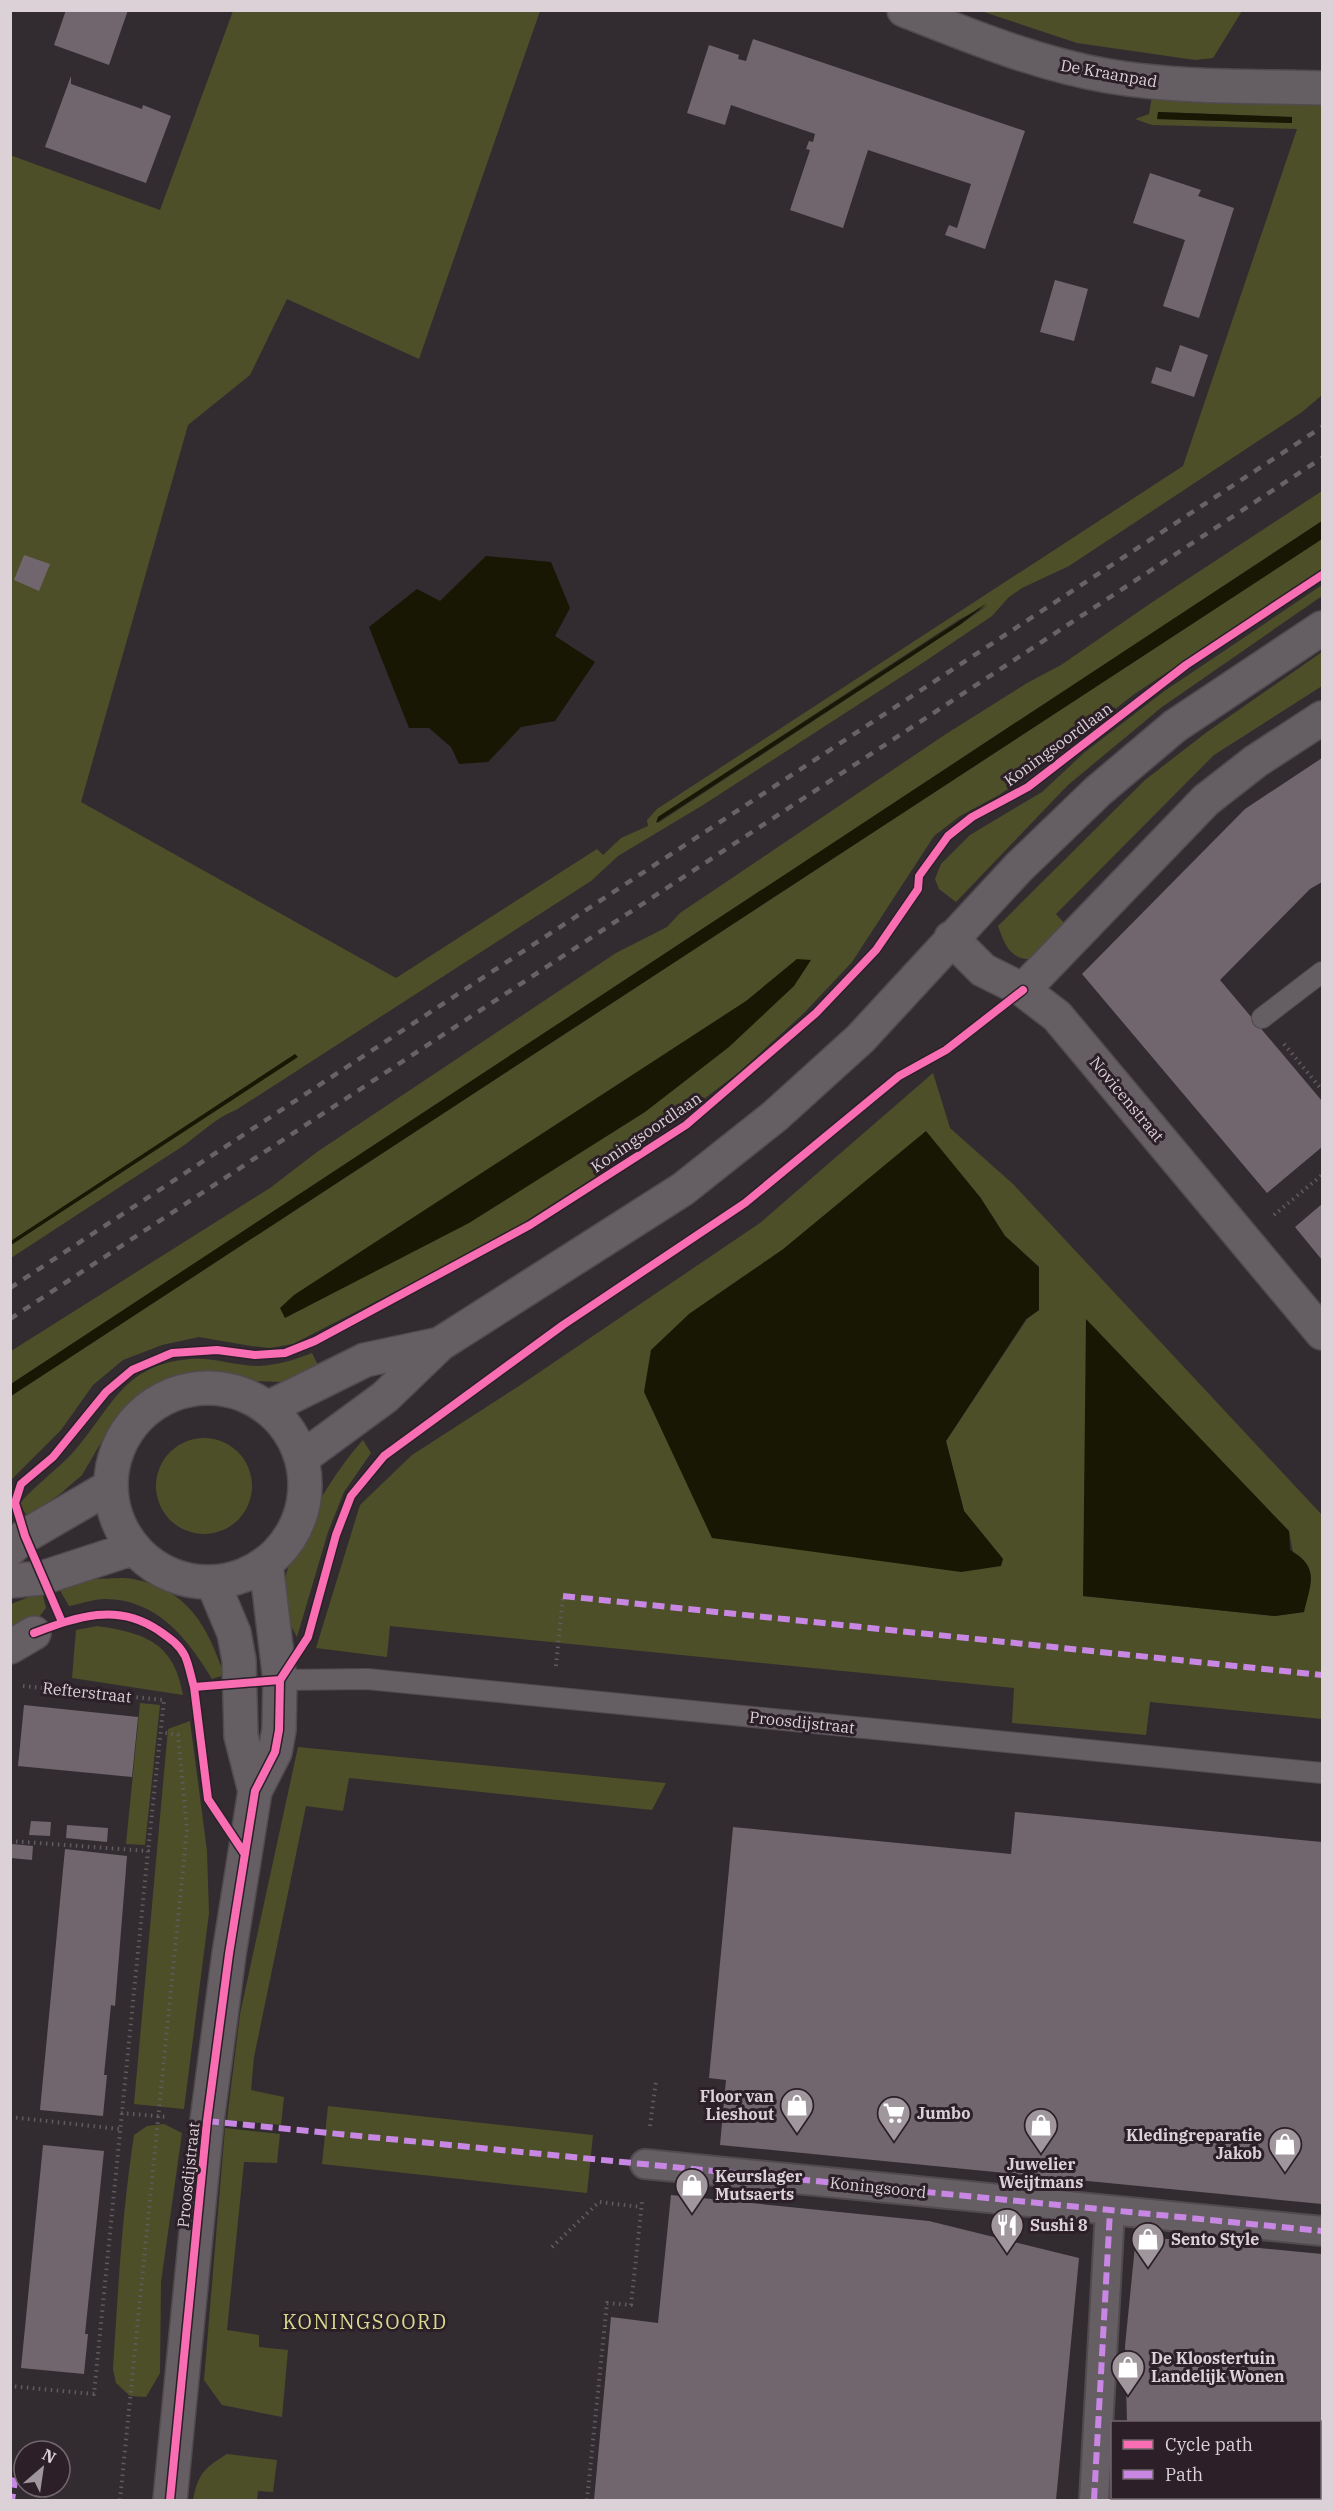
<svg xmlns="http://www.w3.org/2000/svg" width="1333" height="2511" font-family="'IBM Plex Serif',serif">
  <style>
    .green { fill: #4d4f28; fill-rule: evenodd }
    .water { fill: #171704 }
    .building { fill: #71666e }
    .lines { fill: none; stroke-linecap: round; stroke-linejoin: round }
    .service-casing { stroke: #514a4e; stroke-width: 22 }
    .pedestrian-casing { stroke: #514a4e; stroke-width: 32 }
    .minor-casing { stroke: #514a4e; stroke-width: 36 }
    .tertiary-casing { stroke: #514a4e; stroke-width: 36 }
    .path { stroke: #605b5e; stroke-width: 4; stroke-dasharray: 1.5 4.5; stroke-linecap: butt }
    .service { stroke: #655f63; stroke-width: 20 }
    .pedestrian { stroke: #655f63; stroke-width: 28 }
    .minor { stroke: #655f63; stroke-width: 33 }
    .tertiary { stroke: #655f63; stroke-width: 33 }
    .rail { stroke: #676265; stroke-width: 4.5; stroke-dasharray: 8 8; stroke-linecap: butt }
    .quiet { stroke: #c787e3; stroke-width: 6; stroke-dasharray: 12 6; stroke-linecap: butt }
    .cycleway-casing { stroke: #2c1f28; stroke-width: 11 }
    .cycleway { stroke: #f96db3; stroke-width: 8 }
    .labels { text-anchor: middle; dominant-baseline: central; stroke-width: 6; stroke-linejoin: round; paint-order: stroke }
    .street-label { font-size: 16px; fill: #dbd1d7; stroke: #2c1f28 }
    .poi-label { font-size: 16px; font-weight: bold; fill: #dbd1d7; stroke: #2c1f28; text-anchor: start }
    .quarter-label { font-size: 20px; letter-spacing: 1.5px; fill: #d6dc8e; stroke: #2c1f28 }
  </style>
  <rect width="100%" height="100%" fill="#322c31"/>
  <!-- green -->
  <path class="green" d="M233,11H540L419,359L287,299L250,375L188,425L81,802L396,978L597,849L603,855L621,838L648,826L647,820L657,809L1183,466L1297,129L1152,125L1135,119L1149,114L1152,96L1322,104V395L1302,412L1069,566L1022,588L1009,597L992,616L921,664L703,805L618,856L591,881L236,1110C216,1117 198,1136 180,1148C123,1185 67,1221 11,1258V1245L295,1054L11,1241L10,155L160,210ZM1158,112L1292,117L1291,123L1158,119ZM988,605L961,624L658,823V817L960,619Z
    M981,11H1242L1213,58L1195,60L1077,43Z
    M1322,491V521L11,1384V1351L270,1188L317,1152L616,953L667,927L680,913L946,734L1027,683L1061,665L1154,601Z
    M1322,539V569L1133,695L1048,762L999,795L960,816L934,836L852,962L803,1014L738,1073L675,1121L581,1187L496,1240L293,1344L270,1348L251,1346L199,1337L162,1345L123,1360L93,1385L61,1430L11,1480V1396Z
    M1322,585V596L1162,707L1068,785L956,902L939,889L935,879L941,864L970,835L1042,792L1085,752L1163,692Z
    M1322,652V686L1214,755L1056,914L1064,923L1031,959C1010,960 1004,943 998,926L1145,780L1207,732Z
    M933,1073L950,1128L1013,1184L1322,1515V1719L1150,1702L1146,1735L1012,1723L1014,1688L390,1626L387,1657L316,1648L360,1505L412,1455L522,1384L760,1223ZM980,1197L1005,1236L1039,1267V1310L1027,1319L946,1441L964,1511L1003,1559L689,1314L782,1250ZM1289,1531L1304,1612L1275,1616L1083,1596Z
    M312,1353L320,1369L284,1382L252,1381L213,1376L176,1381L143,1396L113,1422L82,1475L60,1494L27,1517L20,1503C37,1483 59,1469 76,1449C113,1406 123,1365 190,1359C213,1357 236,1366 259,1366C278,1365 294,1360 312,1353Z
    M156 1486a48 48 0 1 1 96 0a48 48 0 1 1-96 0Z
    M363,1440L371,1453L344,1492L328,1532L297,1637C289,1623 282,1609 283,1593C285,1551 334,1471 363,1440Z
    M96,1579C108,1579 122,1577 133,1579C188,1589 208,1627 224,1675L212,1679C188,1639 157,1599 105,1599C94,1599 80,1604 69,1606L58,1587Z
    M42,1592L46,1608L40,1616L11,1629V1604Z
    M97,1626C146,1633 174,1643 183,1695L72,1678L76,1630Z
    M140,1703L160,1705L145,1845L126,1844Z
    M190,1721L207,1851L209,1913L184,2109L134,2104L168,1729Z
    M298,1747L666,1783L652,1810L349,1778L343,1811L306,1806L254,2057L251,2090L284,2097L281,2125L227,2120L240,2014Z
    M328,2106L593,2135L587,2193L322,2164Z
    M164,2124L182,2133L161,2282L160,2373L146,2397L130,2396L116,2383L113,2369C118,2291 122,2213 134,2135L147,2126Z
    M225,2128L280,2134L277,2163L244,2162L227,2330L259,2335V2347L288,2350L282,2417L222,2405L204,2380Z
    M227,2454L277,2460L273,2492L258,2491L257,2500H193C198,2474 204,2468 227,2454Z"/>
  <!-- water -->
  <path class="water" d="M1158,112L1292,117V123L1157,119Z
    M1322,521V539L11,1396V1384Z
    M486,556L551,562L570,608L555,636L595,662L555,721L521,727L488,762L459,764L451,747L429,728H409L369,627L417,589L440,601Z
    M987,603L961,624L656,823L658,817Z
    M797,959L811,960L794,986L729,1047L645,1112L469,1223L285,1318L280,1308L294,1295L746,1001Z
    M295,1054L298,1057L11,1245V1241Z
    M926,1131L980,1197L1005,1236L1039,1267V1310L1026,1319L946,1441L964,1511L1003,1559L1001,1566L961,1572L712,1538L644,1392L651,1350L689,1314L782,1250Z
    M1086,1319L1289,1531L1290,1550C1320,1567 1311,1583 1304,1612L1275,1616L1083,1596Z"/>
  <!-- building -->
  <path class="building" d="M66,10H128L109,65L54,45Z
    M753,39L1025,131L985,249L945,235L949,225L957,228L971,184L868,150L843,228L790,210L810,150L806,149L809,141L813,142L815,134L731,105L725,125L687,113L709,45L739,55L738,59L746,61Z
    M71,76V84L142,109L143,105L171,116L146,183L45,147Z
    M1150,173L1201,190L1198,196L1234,208L1199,318L1163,306L1185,240L1133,223Z
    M1055,280L1088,289L1074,341L1040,332Z
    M1180,345L1208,355L1194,397L1151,383L1156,367L1171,372Z
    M24,555L50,564L39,591L14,580Z
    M1322,758V882L1310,889L1220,980L1322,1101V1147L1267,1193L1082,974L1245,809Z
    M1322,1204V1260L1295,1227Z
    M24,1705L138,1717L132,1777L18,1766Z
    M1015,1812L1322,1842V2204L720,2145L726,2080L709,2078L733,1827L1011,1854Z
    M31,1821L51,1822L50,1836L29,1835Z
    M67,1825L108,1828L107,1842L66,1838Z
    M12,1844L33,1846L32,1860L11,1858Z
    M65,1849L127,1856L115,2006L111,2005L104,2075H107L103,2116L40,2110Z
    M43,2145L104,2151L85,2334H88L84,2374L21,2368Z
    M671,2195L929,2221L1079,2258L1056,2500H594L611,2317L658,2323Z
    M1136,2236L1322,2254V2500H1129V2498H1320V2422H1127L1125,2346Z"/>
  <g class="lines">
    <defs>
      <path id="service" d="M1262,1018L1322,972
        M280,1680L367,1679L1322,1773"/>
      <path id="pedestrian" d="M645,2164L1322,2231
        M1094,2500L1110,2211"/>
      <path id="minor" d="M904,10C970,36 1038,64 1108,76C1179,88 1251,86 1322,88
        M951,938L983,970L1023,990L1057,1016L1322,1333
        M1023,990L1206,800L1256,761L1322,718
        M213,1583L234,1633L239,1660L241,1736L255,1791
        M10,1647L34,1633
        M170,2500L207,2121L229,1954L255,1791L275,1752L279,1730L280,1680L266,1564"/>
      <path id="tertiary" d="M111 1485a97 97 0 1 1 194 0a97 97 0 1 1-194 0Z
        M268,1408L365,1360L440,1344
        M302,1458L385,1397L440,1344L683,1189L775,1116L860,1039L1019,867L1098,791L1175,726L1322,628
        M10,1549L25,1536L111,1486
        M10,1581L42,1578L134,1548"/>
    </defs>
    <!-- service casing -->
    <use href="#service" class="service-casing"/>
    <!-- pedestrian casing -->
    <use href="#pedestrian" class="pedestrian-casing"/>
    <!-- minor casing -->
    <use href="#minor" class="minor-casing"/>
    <!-- tertiary casing -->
    <use href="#tertiary" class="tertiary-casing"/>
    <!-- path -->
    <path class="path" d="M1284,1044L1322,1090
      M1274,1215L1322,1175
      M556,1666L563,1596
      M23,1686L164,1700L148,1851
      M10,1841L148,1851L94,2394L10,2386
      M121,2113L168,2117
      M10,2117L119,2129
      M650,2126L656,2081
      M552,2247L599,2202L641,2207
      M120,2500L187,1829L178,1735L161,1732
      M587,2500L607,2303L631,2305L642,2202"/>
    <!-- service -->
    <use href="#service" class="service"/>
    <!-- pedestrian -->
    <use href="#pedestrian" class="pedestrian"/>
    <!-- minor -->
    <use href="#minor" class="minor"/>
    <!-- tertiary -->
    <use href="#tertiary" class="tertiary"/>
    <!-- rail -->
    <path class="rail" d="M10,1288L1322,427
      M10,1319L1322,458"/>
    <!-- quiet -->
    <path class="quiet" d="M563,1596L1322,1675
      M207,2121L1322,2231
      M10,2480L15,2481L12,2500
      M1094,2500L1110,2211"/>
    <defs>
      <path id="cycleway" d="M62,1622L25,1536L15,1503L21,1484L53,1457L106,1392L132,1370L172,1353L217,1350L255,1355L285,1353L315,1341L530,1225L686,1125L816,1013L876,950L918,889L919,876L948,836L972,817L1028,787L1186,665L1322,575
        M34,1633C77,1617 116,1602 158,1630C168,1637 179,1644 185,1656C189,1665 191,1677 194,1687L280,1680
        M194,1687L208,1799L244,1853
        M170,2500L207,2121L229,1954L255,1791L275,1752L279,1730L280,1680L308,1637L336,1535L351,1496L384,1456L563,1325L745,1203L899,1076L946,1050L1023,990"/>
    </defs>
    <!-- cycleway casing -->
    <use href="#cycleway" class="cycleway-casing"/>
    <!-- cycleway -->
    <use href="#cycleway" class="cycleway"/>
  </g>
  <!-- icons -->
  <defs>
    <symbol id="shop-pin" viewBox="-11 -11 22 30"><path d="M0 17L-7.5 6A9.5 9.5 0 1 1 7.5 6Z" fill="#a0979d" stroke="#2c1f28"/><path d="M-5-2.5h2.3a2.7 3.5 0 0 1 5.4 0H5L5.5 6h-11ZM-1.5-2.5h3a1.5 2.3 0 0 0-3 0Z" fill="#fff"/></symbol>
    <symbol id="supermarket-pin" viewBox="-11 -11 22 30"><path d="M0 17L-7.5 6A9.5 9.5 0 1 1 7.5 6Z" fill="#a0979d" stroke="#2c1f28"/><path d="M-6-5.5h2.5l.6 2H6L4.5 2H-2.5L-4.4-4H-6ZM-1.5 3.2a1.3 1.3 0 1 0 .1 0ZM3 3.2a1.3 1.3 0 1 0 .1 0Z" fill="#fff"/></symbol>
    <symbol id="restaurant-pin" viewBox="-11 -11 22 30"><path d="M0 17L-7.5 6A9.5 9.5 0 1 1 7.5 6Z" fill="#a0979d" stroke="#2c1f28"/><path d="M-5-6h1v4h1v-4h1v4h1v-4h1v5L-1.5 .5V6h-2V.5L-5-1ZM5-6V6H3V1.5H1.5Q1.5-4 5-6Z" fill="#fff"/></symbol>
  </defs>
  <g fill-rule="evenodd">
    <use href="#shop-pin" x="778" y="2086" width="38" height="52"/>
    <use href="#supermarket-pin" x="875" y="2094" width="38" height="52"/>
    <use href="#shop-pin" x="1022" y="2106" width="38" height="52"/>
    <use href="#shop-pin" x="1266" y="2125" width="38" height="52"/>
    <use href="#shop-pin" x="673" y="2166" width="38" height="52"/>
    <use href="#restaurant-pin" x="988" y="2206" width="38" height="52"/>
    <use href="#shop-pin" x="1129" y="2220" width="38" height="52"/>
    <use href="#shop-pin" x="1109" y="2348" width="38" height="52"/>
  </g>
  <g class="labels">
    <!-- street labels -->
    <g class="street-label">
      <text transform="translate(1109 73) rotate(10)">De Kraanpad</text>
      <text transform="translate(1058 744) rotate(-36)">Koningsoordlaan</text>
      <text transform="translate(1127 1099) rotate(50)">Novicenstraat</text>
      <text transform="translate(646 1132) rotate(-34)">Koningsoordlaan</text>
      <text transform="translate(87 1692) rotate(6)">Refterstraat</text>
      <text transform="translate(802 1722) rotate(6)">Proosdijstraat</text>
      <text transform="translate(188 2175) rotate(-84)">Proosdijstraat</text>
      <text transform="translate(878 2187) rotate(6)">Koningsoord</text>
    </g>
    <!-- poi labels -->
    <g class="poi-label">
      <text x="774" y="2096" text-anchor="end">Floor van<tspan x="774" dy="18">Lieshout</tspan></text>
      <text x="917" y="2113">Jumbo</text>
      <text x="1262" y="2135" text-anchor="end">Kledingreparatie<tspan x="1262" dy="18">Jakob</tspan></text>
      <text x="1041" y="2164" text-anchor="middle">Juwelier<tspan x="1041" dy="18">Weijtmans</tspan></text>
      <text x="715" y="2176">Keurslager<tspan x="715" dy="18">Mutsaerts</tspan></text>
      <text x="1030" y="2225">Sushi 8</text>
      <text x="1171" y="2239">Sento Style</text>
      <text x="1151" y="2358">De Kloostertuin<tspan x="1151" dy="18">Landelijk Wonen</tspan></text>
    </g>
    <!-- quarter labels -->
    <g class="quarter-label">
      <text x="365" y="2321">KONINGSOORD</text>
    </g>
  </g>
  <!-- border -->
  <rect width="1333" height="2511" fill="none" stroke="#dbd1d7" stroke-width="24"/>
  <!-- legend -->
  <rect x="1111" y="2421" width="210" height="78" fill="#2c1f28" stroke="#72666e" stroke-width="1.5"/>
  <rect x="1123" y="2440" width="30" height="9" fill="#f96db3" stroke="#72666e" stroke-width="1.5"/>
  <text x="1165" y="2451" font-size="18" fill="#dbd1d7">Cycle path</text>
  <rect x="1123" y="2470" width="30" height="9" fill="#c787e3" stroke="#72666e" stroke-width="1.5"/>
  <text x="1165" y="2481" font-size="18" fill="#dbd1d7">Path</text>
  <!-- north arrow -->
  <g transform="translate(42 2469) rotate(29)"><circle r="28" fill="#2c1f28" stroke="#72666e" stroke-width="1.5"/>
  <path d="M0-4.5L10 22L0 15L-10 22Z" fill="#a0979d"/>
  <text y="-9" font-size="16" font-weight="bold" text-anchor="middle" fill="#dbd1d7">N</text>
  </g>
</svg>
